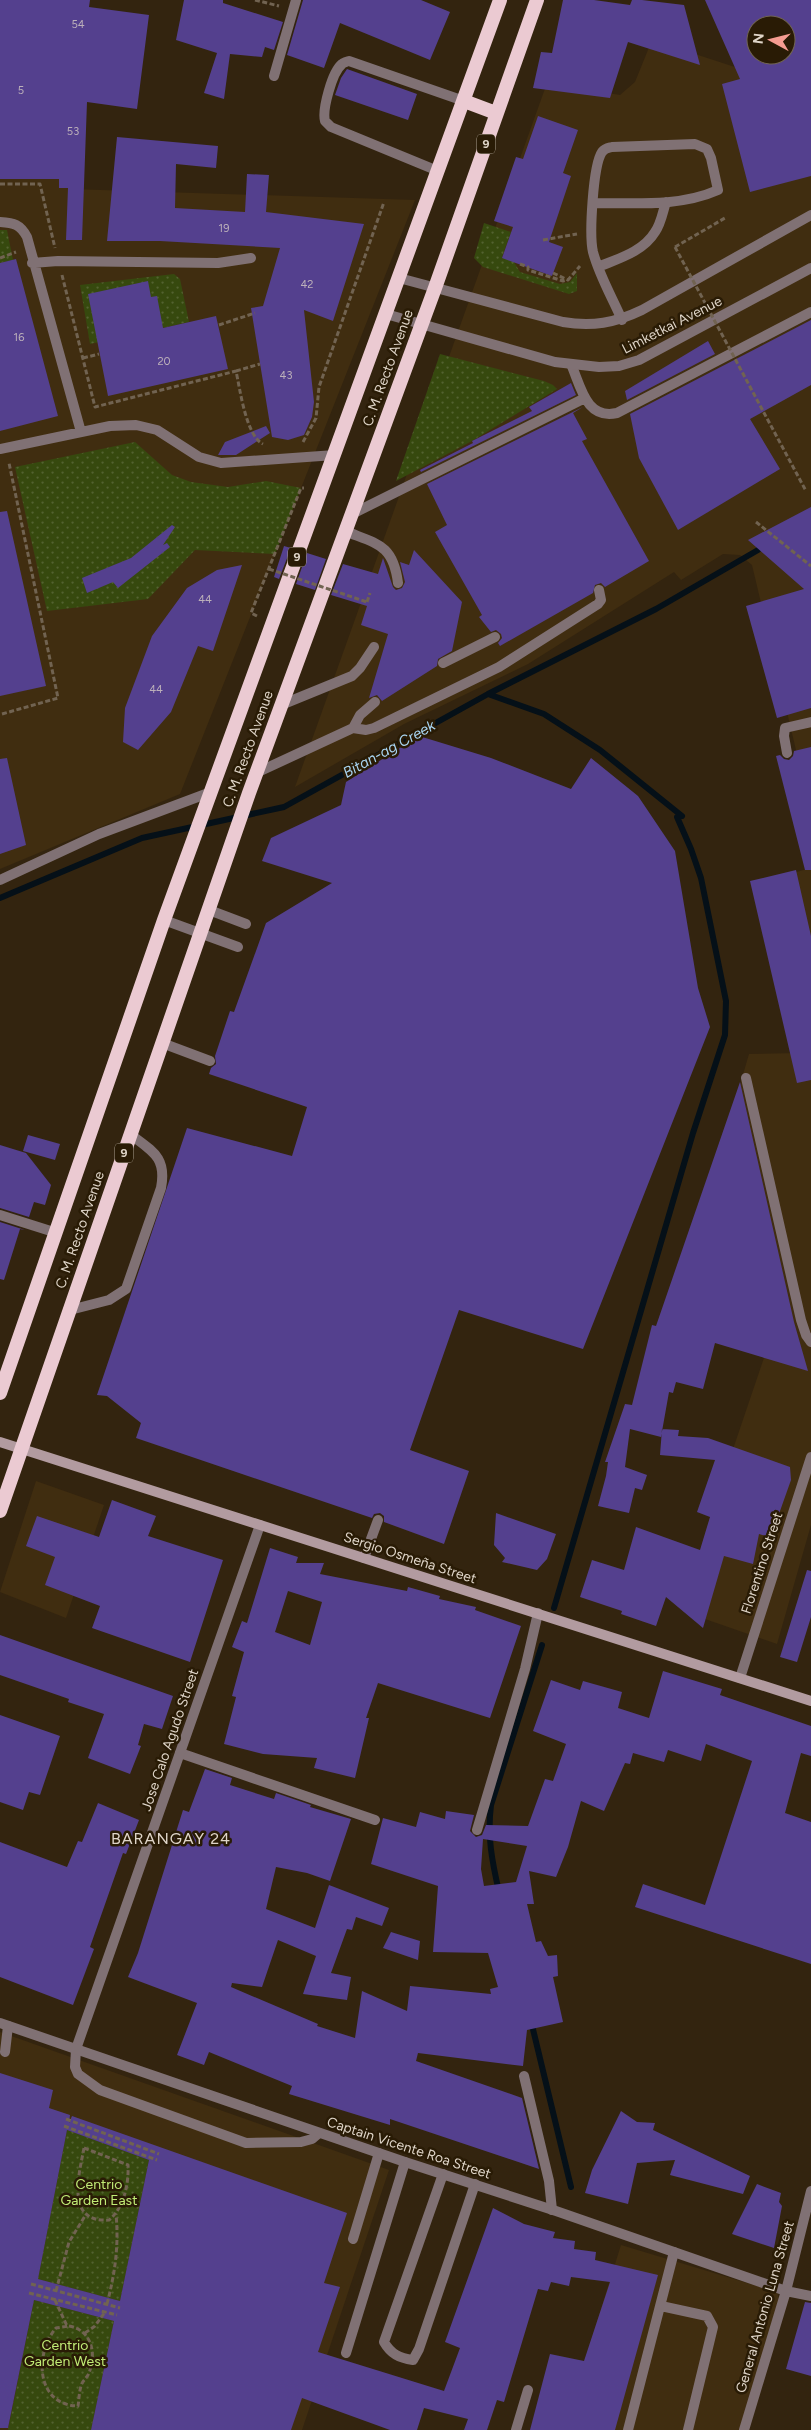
<svg xmlns="http://www.w3.org/2000/svg" width="811" height="2430" font-family="Figtree,sans-serif">
  <style>
    .built { fill: #402d10 }
    .grass { fill: url(#grass-dots) }
    .lines { fill: none; stroke-linecap: round; stroke-linejoin: round }
    .stream { stroke: #051018; stroke-width: 6 }
    .building { fill: #54408e; fill-rule: evenodd }
    .path { stroke: #716351; stroke-width: 3; stroke-dasharray: 5 2.5; stroke-linecap: butt }
    .service { stroke: #807174; stroke-width: 10 }
    .minor { stroke: #807174; stroke-width: 10 }
    .tertiary { stroke: #807174; stroke-width: 10 }
    .secondary { stroke: #b29ba0; stroke-width: 10 }
    .trunk { stroke: #ebcad2; stroke-width: 14 }
    .path-bridge { stroke: #716351; stroke-width: 3; stroke-dasharray: 5 2.5; stroke-linecap: butt }
    .labels { text-anchor: middle; dominant-baseline: central; stroke-width: 5; stroke-linejoin: round; paint-order: stroke }
    .number-label { font-size: 11px; fill: #bcb0ba }
    .shield { fill: #291b05; stroke: #a89d8e; stroke-width: 1 }
    .shield-label { font-size: 12px; font-weight: bold; fill: #dfd5c8 }
    .street-label { font-size: 14px; fill: #dfd5c8; stroke: #291b05 }
    .park-label { font-size: 14px; fill: #c1ec76; stroke: #291b05 }
    .water-label { font-size: 15px; font-style: italic; fill: #a9d5f2; stroke: #291b05 }
    .quarter-label { font-size: 16px; letter-spacing: 1px; fill: #dfd5c8; stroke: #291b05 }
  </style>
  <defs>
    <pattern id="grass-dots" width="8" height="8" patternUnits="userSpaceOnUse" patternTransform="scale(1.25)"><rect width="8" height="8" fill="#36490e"/><path d="M2 2h.1M6 6h.1" fill="none" stroke="#536230" stroke-width="1.8" stroke-linecap="round"/></pattern>
  </defs>
  <rect width="100%" height="100%" fill="#33240f"/>
  <!-- built -->
  <path class="built" d="M0,0L70,189L415,200L180,794L0,869Z
    M652,40L741,69L811,50V813L752,565L740,555L723,554L681,580L674,572L528,664L404,724L295,787L547,83L620,95L635,82Z
    M811,868V1525L777,1644L682,1611L712,1511L768,1346L675,1307L749,1054L800,1053L763,881Z
    M36,1481L104,1505L66,1618L0,1592Z
    M0,2032L389,2170L302,2430H0Z
    M621,2245L777,2292L779,2299L740,2430H563Z"/>
  <!-- grass -->
  <path class="grass" d="M484,223L511,232L502,257L514,262L520,272L560,284L570,282L577,273V291L569,294L483,267L474,258Z
    M0,230H7L13,260L0,263Z
    M174,274L180,279L189,322L90,344L80,285Z
    M440,354L544,381L553,385L557,389L472,441L396,481Z
    M135,442L172,475L191,482L228,487L266,481L301,488L275,554L195,550L148,599L47,611L15,467Z
    M67,2130L149,2160L120,2301L38,2279Z
    M34,2300L114,2321L91,2430H8Z"/>
  <g class="lines">
    <!-- stream -->
    <path class="stream" d="M488,694L544,714L600,750L682,816L677,817L691,849L701,878L726,1001L725,1035L693,1133L554,1608
      M0,898L142,838L284,807L488,694L656,609L758,550
      M499,1892C492,1861 487,1836 491,1805L542,1645
      M531,2021L571,2187"/>
  </g>
  <!-- building -->
  <path class="building" d="M0,0H90L89,7L149,15L137,109L87,102L82,240H66L68,188H59V179H0Z
    M184,0H223V3L283,22L274,50L265,47L262,57L230,54L224,99L204,93L217,53L176,40Z
    M303,0H421L450,12L430,60L340,23L324,68L287,55Z
    M563,0H594L630,5L632,0H642L684,5L700,65L628,42L610,98L533,88L541,52L552,53Z
    M705,0H811V176L750,192L722,84L740,79ZM756,25H786V55H756Z
    M347,69L417,94L408,120L335,95L341,78Z
    M538,116L578,130L563,173L571,176L549,242L563,247L552,276L502,258L513,227L494,221L516,157L523,159Z
    M117,137L218,146L216,168L176,164L175,208L245,212L247,174L269,175L266,212L364,224L333,321L304,310L314,402L312,417L304,435L288,440L272,437L251,308L263,306L280,248L160,241H107Z
    M16,259L58,416L0,431V263Z
    M148,281L151,297L157,296L163,328L216,316L228,369L108,396L88,294Z
    M811,320V385L750,419L780,469L678,530L639,458L630,414Z
    M708,341L715,354L627,400L625,391Z
    M571,383L576,395L421,472L420,470L473,443L472,441L532,411L529,407Z
    M583,407L573,413L587,439L582,441L649,561L605,587L601,583L595,585L593,593L500,646L498,643L502,638L501,634L496,630L491,632L479,617L482,615L435,532L447,525L427,484Z
    M266,426L270,433L236,455H218L225,442Z
    M811,507V708L777,718L746,606L804,589L748,540Z
    M7,511L46,686L0,696V512Z
    M172,525L175,527L163,545L167,543L170,547L118,588L113,582L87,593L82,578L131,558Z
    M284,546L291,548L279,579L274,577Z
    M414,550L462,602L452,651L438,659L437,666L382,701L377,695L369,698L388,634L361,625L367,606L331,595L343,564L378,574L383,558L393,587L396,590L402,588L405,582L400,562L409,565Z
    M307,553L326,559L315,590L296,584Z
    M242,565L213,651L198,646L171,712L138,750L123,742L125,708L152,636L187,588L217,570Z
    M419,736L491,758L571,789L591,758L638,796L675,851L698,988L710,1027L583,1349L459,1310L410,1450L469,1471L444,1544L384,1522V1516L380,1513L374,1514L372,1518L136,1438L141,1423L107,1396L97,1395L187,1128L292,1156L307,1107L209,1074L211,1068L216,1064L215,1056L230,1011L234,1012L266,923L332,883L262,861L271,838L341,805L346,782Z
    M811,747V870H805L776,756L780,755L784,759L789,760L793,756L794,751Z
    M7,758L26,845L0,854V759Z
    M796,870L811,936V1080L797,1083L750,881Z
    M740,1082L794,1322L808,1371L715,1343L703,1389L676,1382L673,1393L669,1392L661,1437L630,1429L625,1467L647,1475L642,1490L635,1488L629,1513L598,1506L606,1476L608,1462H605L625,1404L632,1405L652,1325L656,1326Z
    M28,1135L60,1144L55,1160L23,1151Z
    M0,1145L26,1153L51,1185L45,1205L34,1202L29,1217L0,1208Z
    M0,1222L25,1230L20,1229L4,1280L0,1279Z
    M662,1429L679,1430L678,1436L708,1438L790,1467L791,1480L774,1528L766,1536L759,1534L753,1564L724,1556L703,1628L666,1597L656,1626L621,1614L622,1611L580,1597L592,1560L624,1570L636,1527L700,1550L710,1517L697,1512L715,1460L660,1455Z
    M112,1500L156,1516L148,1536L223,1560L190,1662L92,1628L100,1606L45,1585L55,1557L26,1546L37,1516L99,1537Z
    M496,1513L556,1534L547,1559L537,1570L502,1562L505,1558L494,1545Z
    M270,1548L298,1557L296,1563H324L320,1574L407,1591L408,1587L440,1596L439,1599L476,1607L475,1610L521,1626L490,1718L378,1683L366,1718H369L355,1778L314,1768L317,1758L263,1754L224,1744L236,1697L232,1696L244,1652L232,1647L242,1621L247,1623ZM288,1591L322,1602L310,1645L275,1632Z
    M807,1570L811,1571V1617L797,1662L780,1657Z
    M0,1635L173,1696L162,1729L144,1724L138,1745L141,1746L130,1774L88,1758L104,1714L68,1702L69,1699L0,1675Z
    M663,1671L722,1689L720,1695L811,1726V1756L801,1753L785,1813L811,1822V1964L635,1907L643,1884L705,1905L752,1761L706,1744L701,1761L668,1750L664,1762L633,1753L630,1764L625,1763L604,1811L581,1801L568,1847L556,1877L529,1871L534,1904H527L536,1942L541,1941L548,1956L557,1955L558,1976L553,1977L563,2022L527,2030L523,2066L418,2053L416,2061L522,2098L539,2169L390,2119V2125L289,2094L292,2086L209,2052L204,2065L177,2055L197,2003L128,1977L138,1953L183,1810L189,1812L205,1769L232,1778L230,1785L274,1799L276,1793L311,1805L310,1807L351,1819L330,1881L307,1873L276,1867L266,1909L315,1928L329,1885L389,1908L382,1926L356,1917L352,1930L347,1929L331,1973L351,1977L347,2000L303,1994L316,1956L278,1940L262,1987L232,1983L231,1987L318,2024L317,2026L355,2038L362,1991L407,2011L410,1986L491,1994L490,1989L498,1987L488,1953L433,1952L438,1886L371,1864L383,1818L416,1827L420,1812L445,1819L446,1811L474,1815L470,1831L476,1837L482,1835L486,1825L528,1826L545,1779L553,1781L566,1744L533,1731L551,1680L580,1690L583,1681L622,1692L618,1708L649,1718ZM483,1839L527,1846L516,1882L484,1886L481,1869Z
    M0,1715L60,1736L40,1795L29,1792L23,1810L0,1802Z
    M98,1803L139,1820L126,1854L123,1853L90,1947L94,1949L73,2005L0,1977V1842L67,1867L78,1841L82,1842Z
    M391,1932L420,1941L418,1960L383,1948Z
    M0,2073L53,2090L49,2108L70,2115L69,2123L72,2116L347,2213L324,2283L340,2287L318,2352L444,2391L460,2348L445,2342L493,2208L524,2224L555,2232L553,2238L575,2241L574,2249L596,2252L595,2260L658,2275L615,2430H530L550,2354L584,2361L610,2282L571,2277L569,2286L551,2282L548,2291L538,2289L504,2402L497,2400L487,2430H464L468,2419L424,2408L417,2430H390L302,2398L291,2430H91L114,2321L34,2300L8,2428H0ZM67,2130L149,2160L120,2301L38,2279Z
    M621,2111L637,2122L655,2123L653,2130L750,2176L743,2194L670,2175L675,2160L637,2163L628,2204L585,2193L592,2170Z
    M757,2184L781,2193L779,2202L782,2206L774,2248L732,2234Z
    M805,2302L811,2303V2376L786,2369Z"/>
  <g class="lines">
    <!-- path -->
    <path class="path" d="M255,0L279,6
      M0,184H40L55,248
      M543,240L577,234
      M675,247L725,218
      M0,258L16,252
      M520,264L528,267V270L563,281L568,280L580,266
      M553,273L568,280
      M62,275L95,407L236,371C240,389 246,436 263,444
      M219,325L255,313
      M83,358L99,354
      M236,371L260,364
      M303,442L316,418L319,387L384,202
      M756,522L811,566
      M367,602L370,593
      M257,616L251,613L301,488H304
      M2,714L58,698L9,463
      M66,2119L159,2154
      M64,2126L157,2160
      M84,2148L128,2165C129,2183 124,2208 109,2220C65,2223 79,2175 84,2148Z
      M31,2284L120,2308
      M56,2291L69,2242L85,2216
      M29,2293L117,2315
      M55,2300L67,2326
      M107,2304C115,2273 119,2246 116,2214
      M69,2326C91,2330 97,2352 89,2373C87,2378 82,2381 81,2386C79,2393 79,2400 78,2406C36,2405 34,2354 56,2328Z
      M85,2333L95,2326L105,2312"/>
    <!-- service -->
    <path class="service" d="M438,171L331,127L325,121C322,110 332,72 342,64C343,63 348,61 349,61L464,101
      M594,203C635,203 680,207 718,190L711,158L707,149L695,144L612,147C608,148 605,148 602,152C593,165 589,235 593,252C599,275 612,297 622,320
      M0,222C14,223 20,224 27,237L81,432
      M32,263L58,261L218,263L251,258
      M598,267C617,259 643,252 655,232C661,224 663,211 666,202
      M571,364C581,387 586,420 617,413L811,312
      M0,449L110,426L136,425L157,430L199,457L221,463L335,455
      M352,514L585,398
      M345,531C377,544 393,544 398,583
      M443,663L495,637
      M375,702L360,715L353,728L366,730L374,728L499,667L598,604L601,600L599,590
      M281,705L352,676L360,668L374,647
      M787,753L784,736L785,728L811,722
      M256,773L353,728
      M209,910L246,924
      M164,920L238,947
      M162,1043L210,1061
      M746,1078L801,1320L806,1335L811,1342
      M0,1215L57,1233
      M70,1310L109,1300L126,1289L161,1188C167,1157 152,1151 130,1134
      M364,1558L378,1520
      M180,1753L375,1820
      M76,2049L75,2067L78,2074L100,2090L246,2143L301,2142L312,2139L319,2133
      M5,2052L8,2026
      M443,2174L384,2342C391,2354 399,2358 413,2360L419,2349L475,2184
      M353,2239L379,2153
      M661,2306L707,2316L713,2327L688,2430
      M346,2353L405,2162
      M628,2430L674,2252"/>
    <!-- minor -->
    <path class="minor" d="M274,76L296,0
      M0,880L99,834L211,792
      M740,1678L811,1457
      M477,1830L525,1669L538,1613
      M76,2049L260,1525
      M524,2076L549,2181L552,2210
      M516,2430L528,2390"/>
    <!-- tertiary -->
    <path class="tertiary" d="M399,278L563,322C592,327 615,323 642,310L811,215
      M386,314L555,362L599,367L619,366L639,360L811,268
      M0,2023L405,2162L556,2211L786,2291L811,2296
      M744,2430L786,2291L811,2191"/>
    <!-- secondary -->
    <path class="secondary" d="M0,1442L811,1701"/>
    <!-- trunk -->
    <path class="trunk" d="M464,101L496,113
      M0,1393L164,920L500,0
      M0,1511L249,793L435,288L537,0"/>
    <!-- path-bridge -->
    <path class="path-bridge" d="M675,247L806,491
      M269,569L367,602"/>
  </g>
  <g class="labels">
    <!-- number labels -->
    <g class="number-label">
      <text x="78" y="24">54</text>
      <text x="21" y="90">5</text>
      <text x="73" y="131">53</text>
      <text x="224" y="228">19</text>
      <text x="307" y="284">42</text>
      <text x="19" y="337">16</text>
      <text x="164" y="361">20</text>
      <text x="286" y="375">43</text>
      <text x="205" y="599">44</text>
      <text x="156" y="689">44</text>
    </g>
    <!-- shield labels -->
    <g class="shield">
      <rect x="477" y="134.5" width="18" height="19" rx="4"/>
      <rect x="288" y="547.5" width="18" height="19" rx="4"/>
      <rect x="115" y="1143.5" width="18" height="19" rx="4"/>
    </g>
    <g class="shield-label">
      <text x="486" y="144">9</text>
      <text x="297" y="557">9</text>
      <text x="124" y="1153">9</text>
    </g>
    <!-- street labels -->
    <g class="street-label">
      <text transform="translate(672 325) rotate(-27)">Limketkai Avenue</text>
      <text transform="translate(388 368) rotate(-70)">C. M. Recto Avenue</text>
      <text transform="translate(248 749) rotate(-70)">C. M. Recto Avenue</text>
      <text transform="translate(80 1230) rotate(-71)">C. M. Recto Avenue</text>
      <text transform="translate(410 1558) rotate(18)">Sergio Osmeña Street</text>
      <text transform="translate(762 1563) rotate(-72)">Florentino Street</text>
      <text transform="translate(170 1740) rotate(-71)">Jose Calo Agudo Street</text>
      <text transform="translate(409 2148) rotate(18)">Captain Vicente Roa Street</text>
      <text transform="translate(765 2307) rotate(-74)">General Antonio Luna Street</text>
    </g>
    <!-- park labels -->
    <g class="park-label">
      <text x="99" y="2184">Centrio<tspan x="99" dy="16">Garden East</tspan></text>
      <text x="65" y="2345">Centrio<tspan x="65" dy="16">Garden West</tspan></text>
    </g>
    <!-- water labels -->
    <g class="water-label">
      <text transform="translate(389 749) rotate(-29)">Bitan-ag Creek</text>
    </g>
    <!-- quarter labels -->
    <g class="quarter-label">
      <text x="171" y="1838">BARANGAY 24</text>
    </g>
  </g>
  <!-- north arrow -->
  <g transform="translate(771 40) rotate(277)"><circle r="24" fill="#291b05" stroke="#726553"/>
  <path d="M0-4L9 19L0 12L-9 19Z" fill="#f59c91"/>
  <text y="-8" font-size="14" font-weight="bold" text-anchor="middle" fill="#dfd5c8">N</text>
  </g>
</svg>
